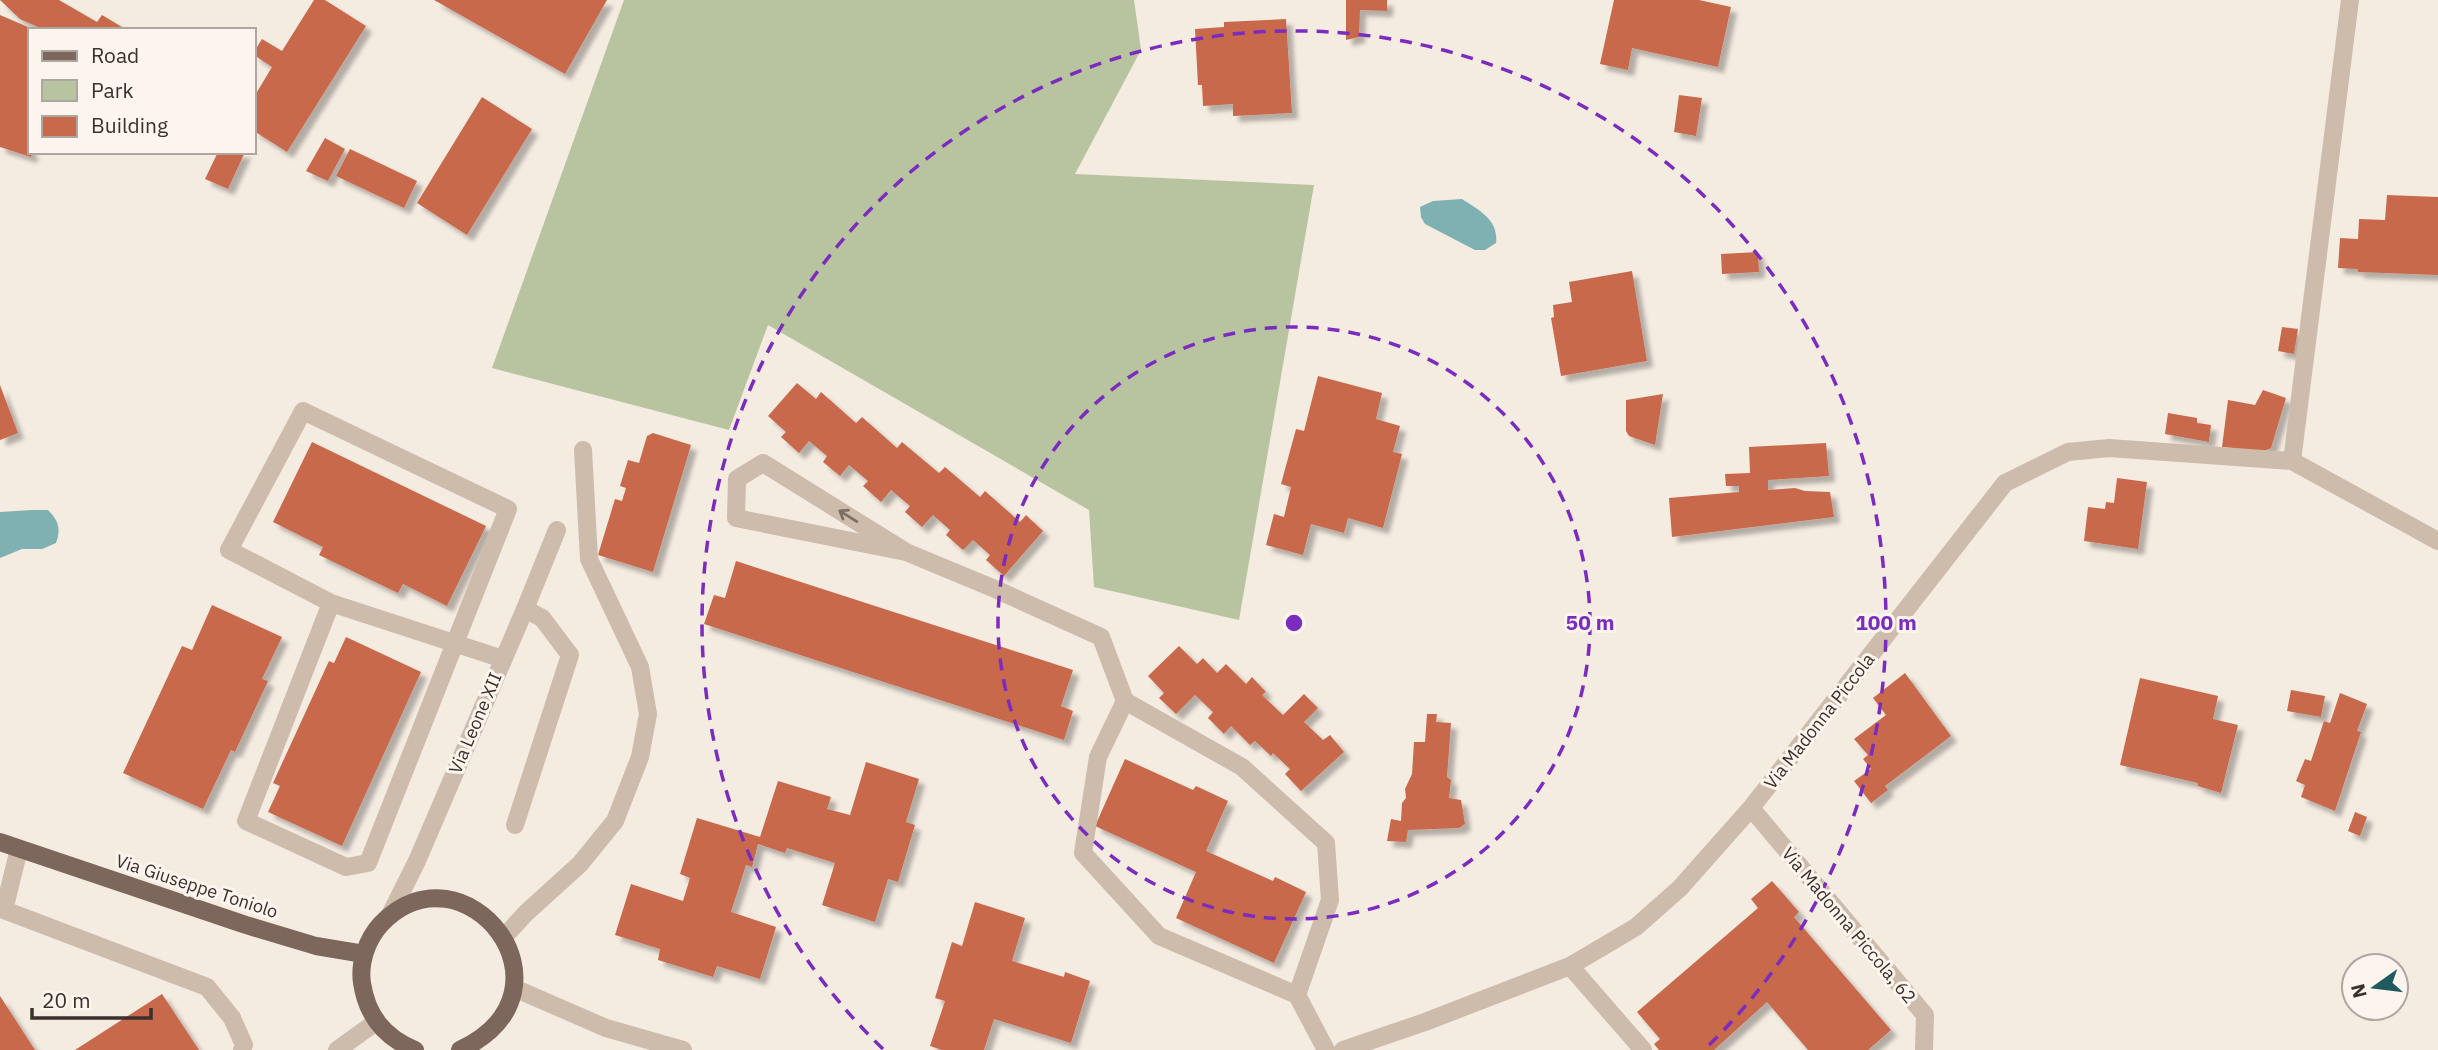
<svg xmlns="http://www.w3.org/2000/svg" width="2438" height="1050" font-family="'IBM Plex Sans',sans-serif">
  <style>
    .green { fill: #b8c4a0 }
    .water { fill: #7fb0b2 }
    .building { fill: #c8694b; filter: url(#shadow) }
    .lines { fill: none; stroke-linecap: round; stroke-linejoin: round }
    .service { stroke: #cdbbac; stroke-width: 18 }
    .minor { stroke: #cdbbac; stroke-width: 18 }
    .primary { stroke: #7d675c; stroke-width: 18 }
    .oneway { stroke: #7d6f65 }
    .ring { fill: none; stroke: #7b2cbf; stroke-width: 3.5; stroke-dasharray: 12 9 }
    .labels { text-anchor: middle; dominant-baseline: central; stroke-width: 6; stroke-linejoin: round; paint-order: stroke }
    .street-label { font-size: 18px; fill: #3b302b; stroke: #fbf5ee }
    .centre { fill: #7b2cbf; stroke: #fbf5ee; stroke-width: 3.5 }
    .ring-label { font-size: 21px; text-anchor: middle; font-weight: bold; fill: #7b2cbf; stroke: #fbf5ee; stroke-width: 6; stroke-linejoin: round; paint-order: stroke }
  </style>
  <defs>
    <filter id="shadow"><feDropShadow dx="6" dy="6" stdDeviation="2" flood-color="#0004"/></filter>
  </defs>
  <rect width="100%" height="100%" fill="#f4ebe1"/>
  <!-- green -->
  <path class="green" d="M624,0H1134L1141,50L1075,174L1314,185L1239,620L1094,587L1089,510L768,325L729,430L492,368Z"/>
  <!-- water -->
  <path class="water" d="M1462,199C1479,210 1499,220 1496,243L1485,250H1475L1425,224L1421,217L1420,207L1433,201Z
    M32,510H48C59,521 61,529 56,543L42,549H22L0,558V512Z"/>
  <!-- building -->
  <path class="building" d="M0,0H59L97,22L102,15L127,30H36L38,27L20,19Z
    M314,0H325L366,26L287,152L254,131V97L272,67L254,55V52L262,39L282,51Z
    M434,0H607L565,74Z
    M1346,0H1387V11L1360,10L1359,37L1346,40Z
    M1614,0H1699L1731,7L1718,67L1632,48L1628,70L1600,64Z
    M0,15L35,30H30V152H33L31,157L0,147Z
    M1286,19L1292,113L1233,116V104L1203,106L1202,85H1198L1195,29L1224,27V22Z
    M1679,95L1702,98L1696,136L1674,132Z
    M482,97L532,129L467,235L417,203Z
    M325,138L345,149L328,181L306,171Z
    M350,149L417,181L404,208L336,176Z
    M218,152H245L228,189L205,179Z
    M2387,195L2438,197V275L2358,272V269L2338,268L2340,238L2358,239L2359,219L2385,220Z
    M1758,252L1759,272L1722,274L1721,254Z
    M1632,271L1647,361L1561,376L1551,318L1554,317L1553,305L1572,302L1569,282Z
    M2282,327L2298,329L2294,354L2278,351Z
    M1318,376L1382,393L1376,419L1400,426L1393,452L1402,454L1383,528L1348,518L1344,533L1311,524L1303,555L1266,545L1274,514L1284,517L1291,487L1281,484L1296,429L1304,431Z
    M797,383L816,399L821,392L856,423L862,417L897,448L902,442L939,473L945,467L980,497L985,491L1020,522L1026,515L1043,531L1004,576L986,560L990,555L973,540L963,550L946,535L950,530L933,515L922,527L905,512L910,506L891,490L881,502L863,486L868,481L849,465L840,476L823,462L827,456L809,441L799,453L781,437L786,432L768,416Z
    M0,385L18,433L0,440Z
    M2263,390L2286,398L2271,448L2264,451L2222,447L2228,400L2255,405Z
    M1663,394L1655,445L1629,436L1626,431V400Z
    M2168,413L2197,418V423L2211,425L2209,442L2165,434Z
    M653,433L691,445L653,572L598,555L615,499L622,501L626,488L620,486L628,460L639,463L647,436Z
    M312,442L486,526L447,606L403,584L398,593L319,555L323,547L273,522Z
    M1826,443L1829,476L1768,480V490L1795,488L1805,491L1830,492L1834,517L1672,537L1669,498L1739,492V486H1726L1725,474L1750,473L1749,447Z
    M2117,478L2147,482L2138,549L2084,541L2088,507L2105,509L2106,502L2114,503Z
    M736,561L1073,670L1061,706L1073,711L1064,740L704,624L714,595L725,598Z
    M212,605L282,637L262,679L268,681L235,752L231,750L203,809L123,773L182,646L192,650Z
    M346,637L421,672L342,846L268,812L280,786L273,783L329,661L334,663Z
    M1179,646L1197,664L1203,658L1217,673L1226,664L1246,684L1252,677L1266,692L1262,695L1283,715L1304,694L1318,708L1304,722L1323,740L1330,735L1344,752L1301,791L1285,774L1290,769L1273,753L1271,756L1255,741L1250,745L1231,726L1224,734L1208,718L1213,712L1195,695L1176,714L1159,698L1164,693L1148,676Z
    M1905,673L1951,736L1885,786L1888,790L1871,803L1854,781L1871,769L1863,759L1868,755L1854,739L1886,715L1873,698Z
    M2140,678L2218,696L2213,719L2238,725L2221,793L2198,786V783L2120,765Z
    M2291,690L2325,696L2321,717L2287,711Z
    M2340,693L2367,704L2357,731L2361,732L2335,811L2301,797L2305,785L2296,781L2305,759L2311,761L2324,721L2330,723Z
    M1427,714H1437L1436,722L1451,723L1447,777L1451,780L1449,798L1461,800L1465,824L1459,828L1408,830L1406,842L1387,841L1391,819L1401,821L1402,803L1406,798L1405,789L1412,774L1414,742H1425Z
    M1125,759L1193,790L1196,786L1228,801L1206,851L1273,881L1275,877L1306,892L1274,963L1176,918L1196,872L1095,826Z
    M866,762L919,779L906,822L915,825L898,882L888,879L875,922L822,905L835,863L787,848L785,853L758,844L752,867L746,865L731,912L776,927L760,979L717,966L713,977L658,960L660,949L615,935L631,884L683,901L690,878L680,874L697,818L760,837L778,781L831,797L827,809L850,815Z
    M2355,812L2367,817L2360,836L2348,831Z
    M1772,881L1799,912L1794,917L1891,1030L1868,1050H1808L1767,1002L1714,1050H1659L1654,1044L1660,1039L1637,1012L1758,908L1751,899Z
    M975,902L1025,918L1012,961L1064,977L1065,972L1090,981L1071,1043L994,1019L984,1050H942L930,1046L945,1001L935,998L952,942L962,946Z
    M162,994L199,1050H75Z
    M0,996L35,1050H0Z"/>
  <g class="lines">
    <!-- service -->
    <path class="service" d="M515,825L570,655L542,618L525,609
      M504,937L526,913L580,864L615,821L640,757L648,714L640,667L589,559L583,450"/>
    <!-- minor -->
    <path class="minor" d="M2292,461L2350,0
      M906,552L736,518L737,479L763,463L906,552L995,589L1101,637L1125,701
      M331,603L229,550L303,411L508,509L368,863L346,867L246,821L331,603L503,659
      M1751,808L1925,1015L1924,1050
      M19,849L4,910L207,987L232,1018L244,1045L242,1050
      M390,915L417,861L525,609L557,530
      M1570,966L1643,1050
      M514,988L606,1028L683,1050
      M1297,995L1330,900L1326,843L1242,767L1125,701L1098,757L1083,853L1159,936L1297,995L1326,1050
      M337,1050L376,1022
      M1343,1050L1425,1022L1570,966L1636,927L1680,888L1751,808L2005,483L2068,452L2109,448L2292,461L2438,541"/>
    <!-- primary -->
    <path class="primary" d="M0,842L246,925L316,946L364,954
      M415,1050C384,1037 367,1016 362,983C359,963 367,939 381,924C463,838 587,990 460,1050"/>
  </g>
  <!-- one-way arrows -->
  <defs><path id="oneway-shaft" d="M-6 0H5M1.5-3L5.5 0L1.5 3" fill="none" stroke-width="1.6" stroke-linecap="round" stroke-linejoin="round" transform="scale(1.75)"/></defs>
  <use class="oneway" href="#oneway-shaft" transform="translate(848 516) rotate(-148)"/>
  <!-- distance rings -->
  <g class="ring">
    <circle cx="1294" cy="623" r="296"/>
    <path d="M883 1049A592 592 0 1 1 1705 1049"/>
  </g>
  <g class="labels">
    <!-- street labels -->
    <g class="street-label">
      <text transform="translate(1819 721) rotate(-52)">Via Madonna Piccola</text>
      <text transform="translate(475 723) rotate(-67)">Via Leone XII</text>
      <text transform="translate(197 886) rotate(18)">Via Giuseppe Toniolo</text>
      <text transform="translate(1849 925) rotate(50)">Via Madonna Piccola, 62</text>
    </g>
  </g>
  <circle cx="1294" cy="623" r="10" class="centre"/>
  <g class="ring-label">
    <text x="1590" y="630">50 m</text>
    <text x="1886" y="630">100 m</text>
  </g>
  <!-- legend -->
  <rect x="28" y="28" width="228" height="126" fill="#fbf5ee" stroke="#aea6a0" stroke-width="2"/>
  <rect x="42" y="51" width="35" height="10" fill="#7d675c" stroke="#aea6a0" stroke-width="2"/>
  <text x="91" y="63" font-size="21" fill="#3b302b">Road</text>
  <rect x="42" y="80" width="35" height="21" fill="#b8c4a0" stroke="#aea6a0" stroke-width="2"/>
  <text x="91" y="98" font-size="21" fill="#3b302b">Park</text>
  <rect x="42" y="116" width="35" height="21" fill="#c8694b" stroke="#aea6a0" stroke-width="2"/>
  <text x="91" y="133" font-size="21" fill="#3b302b">Building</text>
  <!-- north arrow -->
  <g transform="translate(2375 987) rotate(256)"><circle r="33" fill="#fbf5ee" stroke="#aea6a0" stroke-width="2"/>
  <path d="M0-5L12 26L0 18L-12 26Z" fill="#1f5a5e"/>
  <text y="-10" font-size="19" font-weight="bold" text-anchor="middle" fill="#3b302b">N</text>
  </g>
  <!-- scale -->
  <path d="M32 1008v10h119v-10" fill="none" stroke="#3b302b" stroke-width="3.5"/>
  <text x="42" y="1008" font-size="21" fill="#3b302b" stroke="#fbf5ee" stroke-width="5" paint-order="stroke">20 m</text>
</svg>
